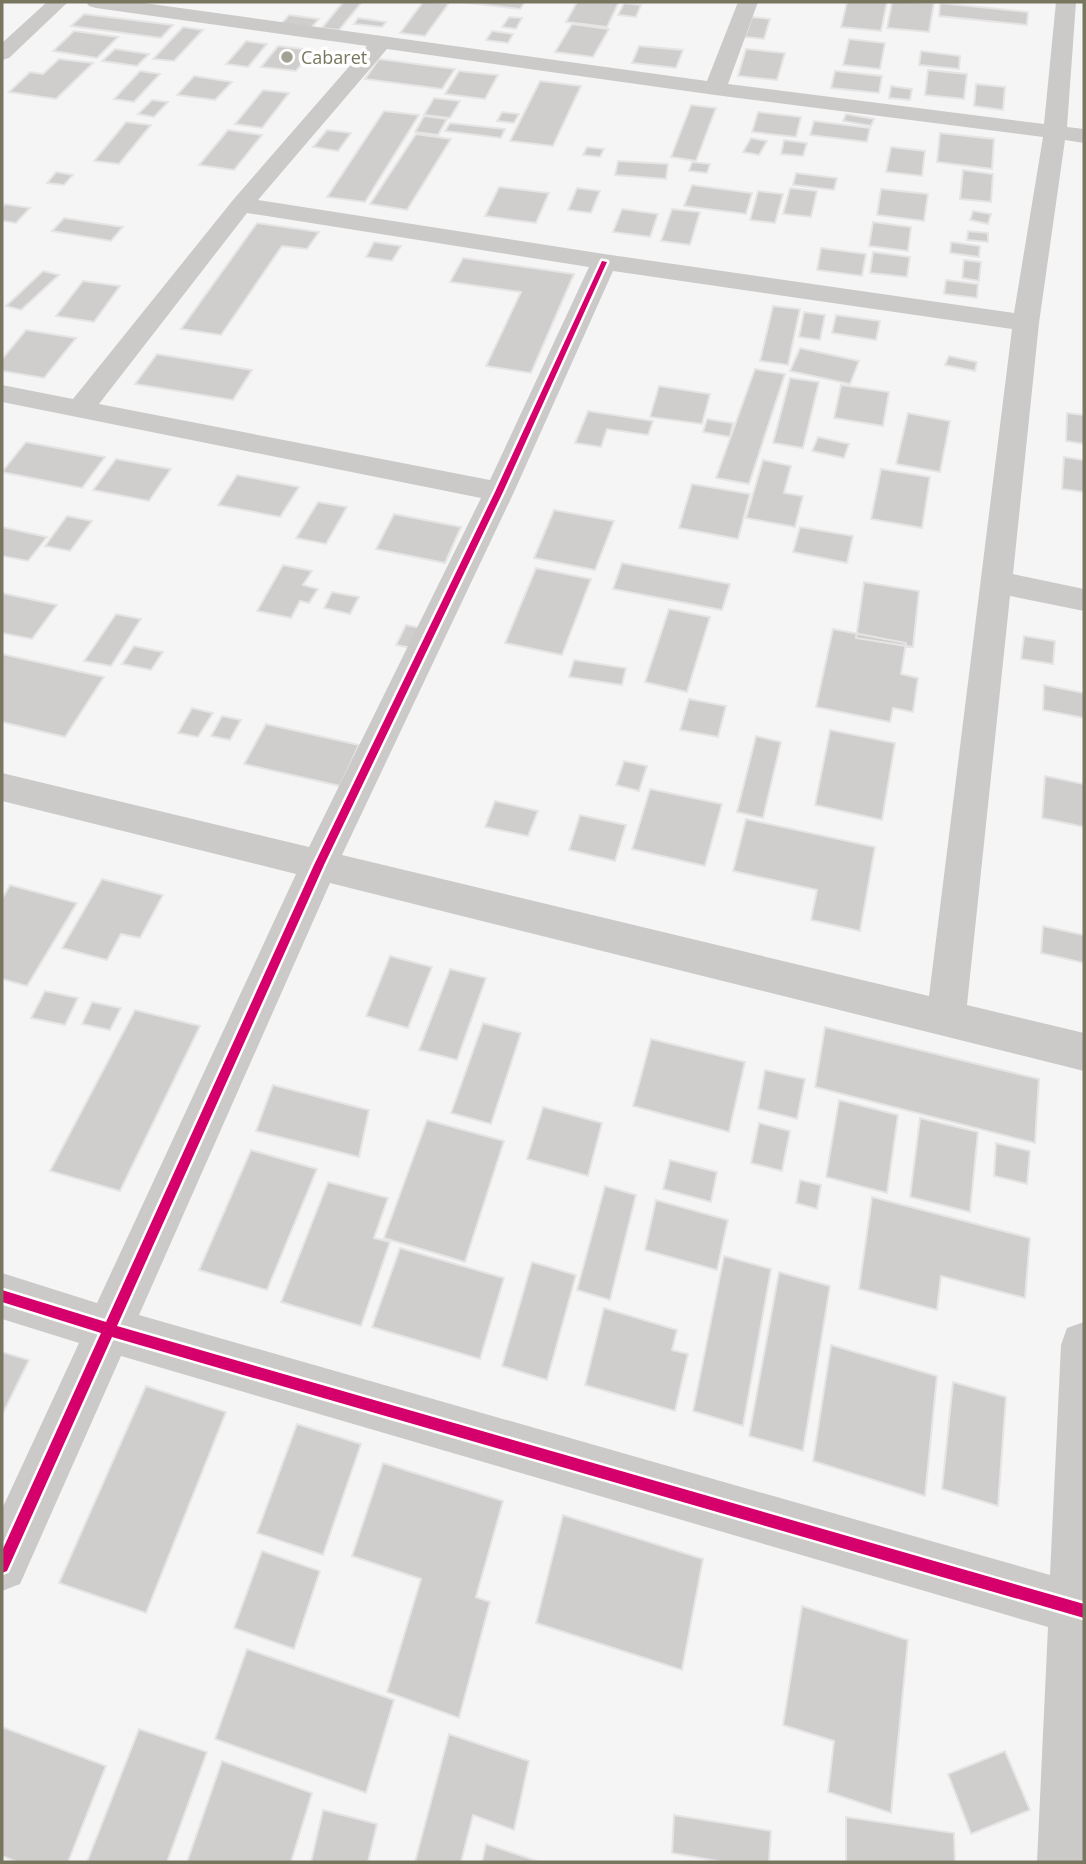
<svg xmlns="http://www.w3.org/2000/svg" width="1086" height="1864" font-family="'Open Sans',sans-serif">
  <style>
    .building { fill: #cfcecd; stroke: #e6e5e6; stroke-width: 2 }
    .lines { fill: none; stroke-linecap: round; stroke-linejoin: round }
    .minor { fill: #cbcac9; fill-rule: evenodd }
    .cycleway-casing { stroke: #fff; stroke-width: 5 }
    .cycleway { fill: #d6006c; fill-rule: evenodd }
    .poi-dot { fill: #a4a294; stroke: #fff; stroke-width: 2.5 }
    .labels { text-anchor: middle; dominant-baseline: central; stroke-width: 7; stroke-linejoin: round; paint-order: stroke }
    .far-poi-label { font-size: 18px; fill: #78765f; stroke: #fff; text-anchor: start }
  </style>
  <rect width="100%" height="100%" fill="#f6f5f6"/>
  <!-- building -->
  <path class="building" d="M343,2H362L339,30L322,28Z
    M423,2L449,3L425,36L400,33Z
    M459,2H525L520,9Z
    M577,2H619L607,27L566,22Z
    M847,2H887L881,31L841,27Z
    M892,2L934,3L929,32L887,28Z
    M624,3L641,5L636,17L618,15Z
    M940,3L1028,12L1027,25L939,16Z
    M84,14L173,25L161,38L71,26Z
    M289,15L319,19L311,28L281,24Z
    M509,17L522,18L516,29L502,27Z
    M752,17L770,19L764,39L745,37Z
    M358,18L386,22L382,27L354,24Z
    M572,24L609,29L593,57L555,52Z
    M183,27L203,30L174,61L153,59Z
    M74,31L118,37L97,58L53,51Z
    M492,31L513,34L508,43L486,40Z
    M849,39L885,43L880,69L843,65Z
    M246,41L267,44L248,67L226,64Z
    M278,46L312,50L296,71L261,67Z
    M639,46L683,50L676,68L632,63Z
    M115,49L149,54L137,66L102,61Z
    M746,49L785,53L777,80L738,76Z
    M921,51L960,56L959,69L919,65Z
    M59,59L93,63L56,99L9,92L30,72L43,74Z
    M379,59L455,69L442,89L365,79Z
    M928,70L967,74L964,99L925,95Z
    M140,71L160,74L134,102L114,99Z
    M459,71L498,75L485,99L445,94Z
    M835,71L882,76L879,93L831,88Z
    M194,76L232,82L215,100L177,95Z
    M540,81L581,86L553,146L510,141Z
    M976,84L1005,87L1003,110L974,106Z
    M891,86L912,89L910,100L889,98Z
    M263,90L289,93L262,128L235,124Z
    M434,98L460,101L450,118L424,115Z
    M152,100L168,102L154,117L138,114Z
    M691,105L716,108L696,161L671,157Z
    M384,111L419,115L365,202L327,197Z
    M502,112L519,114L514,123L497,121Z
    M758,112L801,117L796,137L752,132Z
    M846,114L874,119L871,126L843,121Z
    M424,116L447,119L438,135L415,132Z
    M814,121L870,128L867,142L810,135Z
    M126,122L151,125L119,164L94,161Z
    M450,123L505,129L501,138L445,131Z
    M228,130L262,135L234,170L199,165Z
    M327,130L351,133L338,151L313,147Z
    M940,133L994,139L992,169L937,162Z
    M416,134L451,139L407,210L370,204Z
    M751,138L767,141L759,155L743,152Z
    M784,140L807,143L803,156L781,154Z
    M587,147L604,149L600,157L583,155Z
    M891,147L925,151L922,176L886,172Z
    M618,161L668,164L666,179L615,175Z
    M692,162L710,164L707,173L689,171Z
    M963,170L993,174L991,202L960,199Z
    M56,172L73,175L64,185L47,183Z
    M796,173L837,178L834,190L793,185Z
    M692,185L752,193L746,214L684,206Z
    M499,187L549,193L536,223L485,216Z
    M577,188L600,191L591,213L568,210Z
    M790,188L817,191L811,217L783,214Z
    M881,189L928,194L924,221L877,215Z
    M758,191L783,194L775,223L750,220Z
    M5,204L30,208L16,223L2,221V208Z
    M622,209L658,214L650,237L613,232Z
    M672,209L700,212L690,245L661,241Z
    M973,211L991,214L988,224L970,220Z
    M64,218L123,227L111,241L52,231Z
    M873,222L911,227L908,251L869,246Z
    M257,223L319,232L307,249L282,246L221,335L181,329Z
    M968,231L988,233V242L967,240Z
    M374,242L401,246L392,261L366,257Z
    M951,242L980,246L979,257L950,253Z
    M821,248L866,254L862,276L817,270Z
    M873,252L910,257L907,277L870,273Z
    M463,258L574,274L531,373L486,366L521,292L450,282Z
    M964,260L981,262L979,281L962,278Z
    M43,271L59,275L21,310L6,306Z
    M946,280L978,284L977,298L944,294Z
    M83,281L120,286L94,322L56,316Z
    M773,306L800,309L788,365L760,361Z
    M804,312L825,315L820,340L799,337Z
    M836,315L880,321L876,340L832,333Z
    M26,330L76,338L44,378L2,371V359Z
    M800,348L859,361L850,384L790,371Z
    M157,354L252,370L233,400L135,384Z
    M949,356L977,362L975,371L945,365Z
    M755,369L785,374L749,484L716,478Z
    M790,378L819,382L803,448L773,443Z
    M841,385L889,392L883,426L834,418Z
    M659,386L710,394L702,424L650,417Z
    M588,411L653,421L648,435L607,429L601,447L575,443Z
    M908,413L950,421L940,472L896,464Z
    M1067,413L1084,415V444L1066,441Z
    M707,419L733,423L730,437L703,432Z
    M818,437L849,444L844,458L812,451Z
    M26,442L105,457L82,488L2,472Z
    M1064,457L1084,460V492L1062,489Z
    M116,459L171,469L149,501L93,490Z
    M763,460L791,466L784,493L803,496L795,527L746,518Z
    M881,469L930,477L922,528L871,519Z
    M237,475L299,487L280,517L218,505Z
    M692,484L750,494L738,539L679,528Z
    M318,502L347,507L326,544L296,538Z
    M554,510L614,521L595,570L534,558Z
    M394,514L461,527L445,563L376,549Z
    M67,516L92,521L70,551L45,546Z
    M2,527L47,537L28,561L2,556Z
    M800,527L853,536L847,563L793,552Z
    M622,563L730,584L722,610L613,589Z
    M283,565L312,571L303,585L318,589L309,603L300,601L291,618L257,611Z
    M536,568L591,579L562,655L505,643Z
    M864,582L919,591L913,647L856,638Z
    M332,592L359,597L350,614L324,608Z
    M2,593L57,605L32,639L2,633Z
    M669,609L710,617L687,692L645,682Z
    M116,614L141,619L111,666L84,661Z
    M406,625L421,628L412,648L396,645Z
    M833,629L906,643L901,674L918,678L913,712L893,708L890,722L816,707Z
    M1024,636L1055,641L1053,664L1021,659Z
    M134,646L163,652L151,670L122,664Z
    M2,654L104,677L65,737L2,722Z
    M574,660L626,668L622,685L569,677Z
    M1044,685L1084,693V718L1043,710Z
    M689,699L726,706L718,737L680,730Z
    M192,708L213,713L198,737L178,733Z
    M222,716L241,720L230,740L211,736Z
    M266,724L359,745L340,786L244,764Z
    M830,730L895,743L882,820L815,805Z
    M756,736L781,742L763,818L737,812Z
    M624,761L647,766L639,791L616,785Z
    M1045,776L1084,784V827L1042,818Z
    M650,789L722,804L705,866L632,849Z
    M495,801L538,811L528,836L485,827Z
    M580,815L626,825L615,861L569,850Z
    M746,819L875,847L860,931L811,920L817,890L733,871Z
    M102,879L163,895L140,938L121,934L107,960L62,948Z
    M10,885L77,903L27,986L2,979V899Z
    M1043,926L1084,935V963L1041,953Z
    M390,956L432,967L408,1028L366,1016Z
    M450,969L486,978L457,1060L419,1050Z
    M45,991L78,998L65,1025L31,1018Z
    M92,1002L121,1008L110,1030L82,1024Z
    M135,1010L200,1026L120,1191L50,1171Z
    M483,1023L521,1033L491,1124L451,1113Z
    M825,1027L1039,1079L1035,1143L815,1087Z
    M651,1039L745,1062L729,1132L633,1106Z
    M765,1070L805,1079L797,1119L758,1109Z
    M273,1085L369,1110L359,1157L256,1131Z
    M839,1100L898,1115L887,1193L826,1177Z
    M543,1107L602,1123L588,1176L527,1159Z
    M920,1118L978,1132L970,1212L910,1197Z
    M427,1120L504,1141L465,1262L384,1238Z
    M759,1123L790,1131L782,1171L751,1163Z
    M996,1143L1030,1151L1027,1184L994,1176Z
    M251,1150L317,1169L267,1290L199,1270Z
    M670,1160L717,1172L711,1202L663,1189Z
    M800,1180L821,1185L817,1209L796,1203Z
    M328,1182L388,1198L374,1238L390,1242L361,1326L281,1302Z
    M605,1186L636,1195L610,1300L577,1290Z
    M872,1197L1030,1238L1025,1298L941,1276L937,1310L859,1289Z
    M656,1200L728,1220L717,1270L645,1250Z
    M400,1248L504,1278L480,1359L372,1327Z
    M724,1256L771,1269L743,1426L693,1411Z
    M532,1262L576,1275L547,1380L502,1366Z
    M779,1272L830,1286L803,1451L749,1436Z
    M604,1308L677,1330L672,1350L688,1354L675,1411L585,1385Z
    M831,1345L937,1376L925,1496L813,1461Z
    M2,1352L29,1360L2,1415Z
    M953,1382L1006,1397L998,1506L942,1489Z
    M146,1386L226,1412L146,1613L59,1583Z
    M297,1424L361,1444L323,1555L257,1533Z
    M383,1463L503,1501L476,1597L490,1602L459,1718L387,1692L421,1579L352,1556Z
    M563,1515L703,1559L682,1670L536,1623Z
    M262,1551L320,1571L294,1649L234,1628Z
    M802,1606L908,1640L891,1813L828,1792L834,1741L783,1725Z
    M247,1649L394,1700L366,1793L215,1739Z
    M2,1727L106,1766L68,1862H17L2,1856Z
    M139,1729L207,1752L167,1862H87Z
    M449,1734L529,1761L514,1830L473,1815L461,1862H415Z
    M1005,1751L1030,1810L971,1834L948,1774Z
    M222,1761L312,1793L291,1862H187Z
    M323,1810L377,1824L368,1862H311Z
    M674,1815L771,1831L769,1862H723L672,1853Z
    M846,1817L954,1833L955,1862H846Z
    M486,1844L540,1862H482Z"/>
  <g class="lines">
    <!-- minor -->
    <path class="minor" d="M47,2H68L9,58L2,60V43Z
      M86,2H137L707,81L738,2H758L728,84L1044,124L1056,2H1076L1067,127L1084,129V143L1065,140L1039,323L1013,574L1084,589V611L1010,596L967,1005L1084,1033V1071L330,883L139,1315L1050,1575L1061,1345L1067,1328L1084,1322V1862H1037L1048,1627L121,1356L20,1584L2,1591V1509L79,1343L2,1319V1273L97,1303L296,874L2,801V773L309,847L481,498L2,402V385L73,399L233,200L367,46L96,8L89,6ZM387,49L715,95L1043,137L1014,313L604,254L258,200ZM247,213L589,267L490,480L99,404ZM613,271L1012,329L929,996L342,855L514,492Z"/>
    <defs>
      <path id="cycleway" d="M602,261L607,262L503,492L324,865L117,1326L1084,1604V1618L112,1337L7,1571L2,1573V1551L101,1333L2,1302V1290L106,1322L314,865L495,492Z"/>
    </defs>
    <!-- cycleway casing -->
    <use href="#cycleway" class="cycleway-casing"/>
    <!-- cycleway -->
    <use href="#cycleway" class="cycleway"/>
  </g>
  <!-- markers -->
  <circle class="poi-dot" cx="287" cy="57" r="7"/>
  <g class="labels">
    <!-- far-poi labels -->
    <g class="far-poi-label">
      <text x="301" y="57">Cabaret</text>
    </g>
  </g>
  <!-- border -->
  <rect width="1086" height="1864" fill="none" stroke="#78765f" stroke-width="7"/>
</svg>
